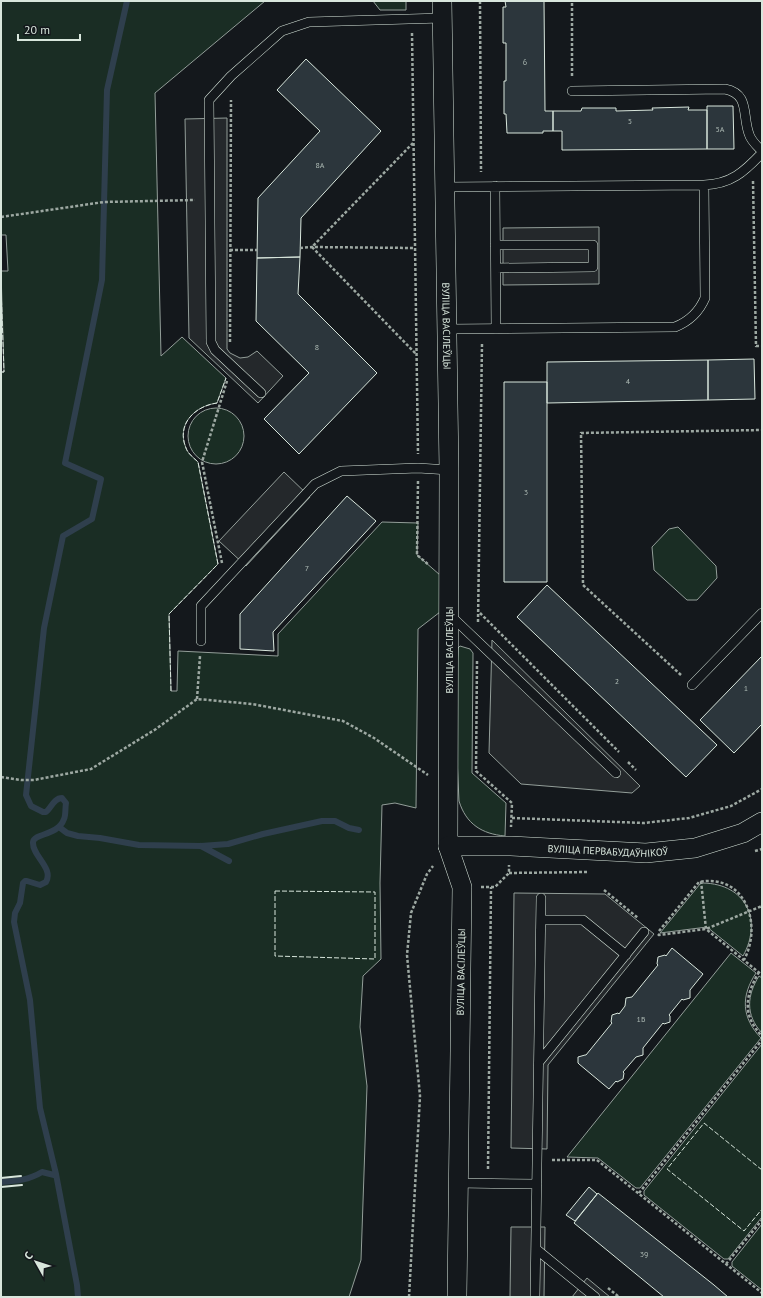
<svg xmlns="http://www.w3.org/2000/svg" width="763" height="1298" font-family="'PT Sans',sans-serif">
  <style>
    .green { fill: #1a2d24; stroke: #939e99 }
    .parking { fill: #24282b; stroke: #939e99 }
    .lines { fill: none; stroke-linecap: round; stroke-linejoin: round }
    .stream { stroke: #2f3f4d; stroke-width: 6 }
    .building { fill: #2c363c; stroke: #d8e6dc }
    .lane-casing { stroke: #d8e6dc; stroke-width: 10 }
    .street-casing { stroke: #d8e6dc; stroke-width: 20 }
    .path { stroke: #9da8a2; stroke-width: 2.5; stroke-dasharray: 3 2; stroke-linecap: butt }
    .lane { stroke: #14181c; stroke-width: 9 }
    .street { stroke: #14181c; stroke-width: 19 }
    .fence { stroke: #d8e6dc; stroke-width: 1; stroke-dasharray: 5 2; stroke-linecap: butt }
    .wall { stroke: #d8e6dc; stroke-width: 2 }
    .labels { text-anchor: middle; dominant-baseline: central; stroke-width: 3; stroke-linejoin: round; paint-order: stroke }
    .number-label { font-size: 8px; fill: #adbab4 }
    .street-label { font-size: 10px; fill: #d8e6dc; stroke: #14181c }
  </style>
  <rect width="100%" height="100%" fill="#14181c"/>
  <!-- green -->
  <path class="green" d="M1,1H265L155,93L161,356L182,337L226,378L217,403C195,406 176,424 186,448C188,454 194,458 198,462L218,564L169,614L171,691H177L178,651L278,656V634L382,522L418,523L417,555L440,575V612L418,629L416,808L395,803L382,805L380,883L381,959L363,976L360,1027L367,1086L361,1260L349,1297H1V372H4L1,271H8L6,235H1Z
    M373,1H406V10H380Z
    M188 436a28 28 0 1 1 56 0a28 28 0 1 1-56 0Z
    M678,527L716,566L717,578L697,600H687L654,570L652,547L669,529Z
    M460,646L470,649L473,653L472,773L506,803L505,836C482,834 466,824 459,801L455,712L458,648Z
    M703,883C746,884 763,920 743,956L707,927L660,933L700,884Z
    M731,953L756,973C741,996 741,1017 761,1038L640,1188H636L598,1158L567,1157Z
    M759,976L762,978V1033C745,1015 747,995 759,976Z
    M762,1044V1217L728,1259H724L644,1195V1191Z
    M762,1224V1290L732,1266V1262Z"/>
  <!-- parking -->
  <path class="parking" d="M227,118V349L230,353L240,358L248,357L257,351L283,376L258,403L189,338L185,119Z
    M599,227V284L503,285V228Z
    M284,472L310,497L246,566L219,541Z
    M492,640L640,786L632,793L521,784L489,753Z
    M514,893L605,894L654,934L548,1065L547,1149L511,1148Z
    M511,1227H545L544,1297H510Z
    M587,1278L610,1297H572Z"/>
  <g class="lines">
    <!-- stream -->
    <path class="stream" d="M59,827L67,833L78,836L100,838L139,845L201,846L228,844L263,834L322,821H335L349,828L359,830
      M201,846L229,861
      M1,1182C16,1181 29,1180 42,1172L54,1175L56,1174
      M78,1297L77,1285L56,1174L40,1108L30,1000L14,922L15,913L20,903L23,883L25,881H27L40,885L46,882C54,868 32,856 33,842C34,833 58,836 64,819C66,815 65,808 66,803L62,798C54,798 51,808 46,812H43L31,806L26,795L44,628L63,536L92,519L101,479L65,463L102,280L107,90L127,1"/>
  </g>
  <!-- building -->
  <path class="building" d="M505,1H544L545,111H553V131H543V133H507L506,114H504V81H506V43H503V7H506Z
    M306,59L381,131L301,218L300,257L257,258L258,198L320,131L277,90Z
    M707,106H733L734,149H707Z
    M689,107L688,110H707V149L562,150V131H553V111H581L582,108H616V111L653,110L652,108Z
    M300,257L298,294L377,373L299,454L264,419L309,373L256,321L257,258Z
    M754,359L755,399L708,400V360Z
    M708,360V400L547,403V362Z
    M504,382H547V582H504Z
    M347,496L376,521L273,632L274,651L240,649V614Z
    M547,585L717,745L686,777L517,617Z
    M762,656V724L734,753L700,720Z
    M672,948L703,974L690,990V998L683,1000L682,999L669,1015L670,1016V1022L664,1024L663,1023L643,1048V1055L636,1057L623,1072L624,1073L623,1079L617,1082L616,1081L609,1089L579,1064L578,1063V1057L585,1055H586L612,1023L611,1022L612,1015L618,1013L619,1014L625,1006L626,998L632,997L658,965L657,964L658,957L665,955L666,956Z
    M589,1187L597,1194L575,1221L566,1215Z
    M598,1193L714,1285L728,1297H664L574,1223Z"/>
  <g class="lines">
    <defs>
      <path id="lane" d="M572,91L725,89C750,94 742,115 749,134C751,141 757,146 762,151
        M704,185C731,184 744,172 762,153
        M495,186L496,329
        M444,187L704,185L705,298C699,312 690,321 675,327L447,329
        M495,245H593V267L496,268
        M261,393L215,350L211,342L209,100L231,76L282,31L309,22L442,18
        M450,615L616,773
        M201,641V606L315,484L341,471L418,468L449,470
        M692,685L762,613
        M541,920H583L626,955
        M539,1062L644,932
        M458,1183L537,1184
        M536,1249L595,1297
        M535,1297L541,898"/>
      <g id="street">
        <path id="s1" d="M442,1L449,470L448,846L462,887L457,1297"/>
        <path id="s2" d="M448,846H511L646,853L695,848L743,833L762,822"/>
      </g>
    </defs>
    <!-- lane casing -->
    <use href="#lane" class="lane-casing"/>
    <!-- street casing -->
    <use href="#street" class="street-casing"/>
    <!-- path -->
    <path class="path" d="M480,1L481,172
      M412,33L418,454
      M572,76V1
      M413,143L312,247L417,355
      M753,181L756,346H762
      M1,217L104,202L195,200
      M300,248L312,247L414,248
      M230,250H257
      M230,342L231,100
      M418,481L417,555L429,565
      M222,563L202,462L227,381
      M480,613L619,752
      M478,622L482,343
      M477,661L476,771L512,803L511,827
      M681,675L583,585L581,433L762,430
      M197,699L200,656
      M628,762L636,770
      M1,777L21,780H34L91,769L156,729L197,699L252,704L343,721L374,738L428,775
      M512,818L644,823L689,818L731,806L762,789
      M755,851L762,849
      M509,873L587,872
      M701,881L706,929L762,975
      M481,887H495L509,873V865
      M604,890L638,918
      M659,931L699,882C745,873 763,924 744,960
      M658,934L659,935L706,929L762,906
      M759,972C745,996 742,1015 762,1036
      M552,1160H597L762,1293
      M488,1169L491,887
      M639,1193L762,1040
      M726,1264L762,1220
      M608,1288L619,1297
      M409,1297L420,1096L407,955L411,913L427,874L433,866"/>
    <!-- lane -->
    <use href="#lane" class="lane"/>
    <!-- street -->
    <use href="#street" class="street"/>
    <!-- fence -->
    <path class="fence" d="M1,286L4,372H1
      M171,691L169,614L218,564L198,462C194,458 188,454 186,448C176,424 195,406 217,403L226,378
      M275,891L375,892V959L275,956Z
      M762,1170L704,1123L667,1169L744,1231L762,1209"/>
    <!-- wall -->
    <path class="wall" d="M1,1178L21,1176
      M1,1187L22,1185"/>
  </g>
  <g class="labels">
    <!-- number labels -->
    <g class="number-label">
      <text x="525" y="62">6</text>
      <text x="630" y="121">5</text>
      <text x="720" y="129">5А</text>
      <text x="320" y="165">8А</text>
      <text x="317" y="347">8</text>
      <text x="628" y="381">4</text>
      <text x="526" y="492">3</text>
      <text x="307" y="568">7</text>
      <text x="617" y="681">2</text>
      <text x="746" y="688">1</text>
      <text x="641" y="1019">1Б</text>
      <text x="644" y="1254">39</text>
    </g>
    <!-- street labels -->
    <g class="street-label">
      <text stroke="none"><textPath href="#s1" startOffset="325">ВУЛІЦА ВАСІЛЕЎЦЫ</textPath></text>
      <text transform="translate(449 650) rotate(-90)">ВУЛІЦА ВАСІЛЕЎЦЫ</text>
      <text stroke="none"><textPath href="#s2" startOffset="160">ВУЛІЦА ПЕРВАБУДАЎНІКОЎ</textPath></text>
      <text transform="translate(461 972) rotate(-89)">ВУЛІЦА ВАСІЛЕЎЦЫ</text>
    </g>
  </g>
  <!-- border -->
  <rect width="763" height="1298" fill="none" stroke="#d8e6dc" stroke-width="4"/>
  <!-- north arrow -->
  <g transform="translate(36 1262) rotate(309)" stroke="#14181c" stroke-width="3" paint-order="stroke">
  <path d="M0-3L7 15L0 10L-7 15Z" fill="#d8e6dc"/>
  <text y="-6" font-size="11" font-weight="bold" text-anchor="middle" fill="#d8e6dc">С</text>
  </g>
  <!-- scale -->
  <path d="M18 34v6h62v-6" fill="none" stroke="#d8e6dc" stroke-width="2"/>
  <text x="24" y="34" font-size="12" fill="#d8e6dc" stroke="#14181c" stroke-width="3" paint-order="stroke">20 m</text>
</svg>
